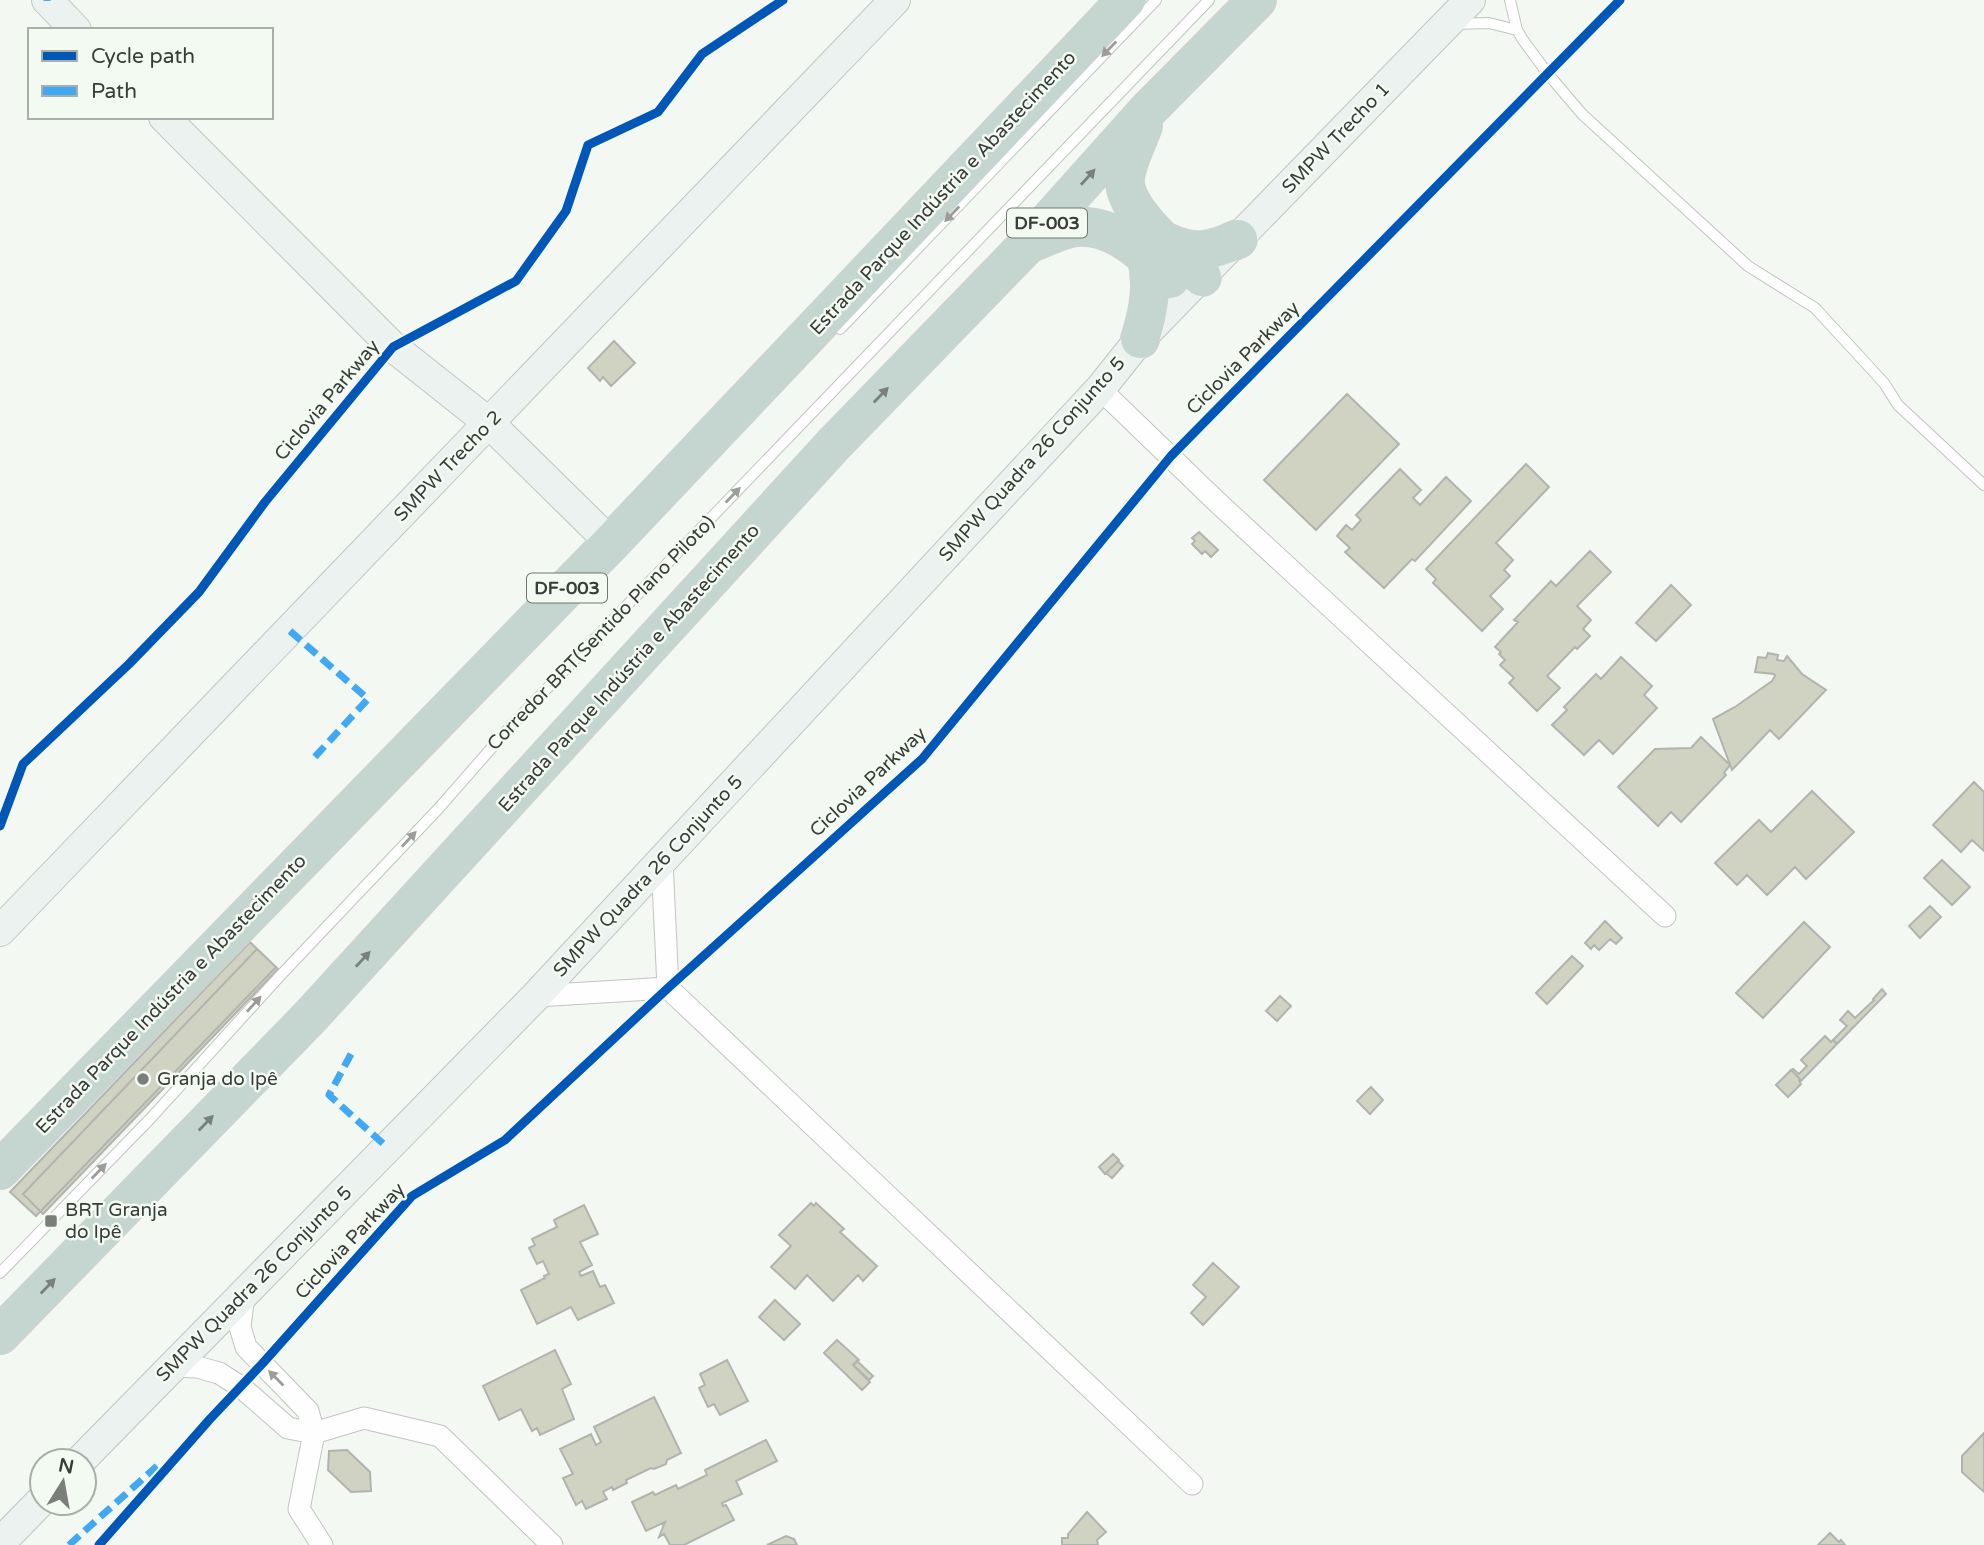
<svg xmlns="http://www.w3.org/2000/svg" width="1984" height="1545" font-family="'Varela Round',sans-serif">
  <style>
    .building { fill: #d1d3c2; stroke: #b1b3af; stroke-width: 2 }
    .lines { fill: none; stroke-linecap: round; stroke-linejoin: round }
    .lane-casing { stroke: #c1c4c0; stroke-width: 12 }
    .street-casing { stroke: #c1c4c0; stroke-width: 23 }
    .secondary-casing { stroke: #c1c4c0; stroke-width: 32 }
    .highway-casing { stroke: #d0d2d0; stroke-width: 40 }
    .lane { stroke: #fdfefd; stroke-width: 10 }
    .street { stroke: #fdfefd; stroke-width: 21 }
    .secondary { stroke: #ecf2f0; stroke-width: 30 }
    .highway { stroke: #c5d5d0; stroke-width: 38 }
    .quiet { stroke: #3fa9f5; stroke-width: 7; stroke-dasharray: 14 7; stroke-linecap: butt }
    .cycleway-casing { stroke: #f3faf1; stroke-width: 13 }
    .cycleway { stroke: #0057b8; stroke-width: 9 }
    .oneway { fill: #9c9d9b }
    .oneway2 { fill: #79817d }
    .poi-dot { fill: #7b7e7a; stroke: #f3faf1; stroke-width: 2.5 }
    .labels { text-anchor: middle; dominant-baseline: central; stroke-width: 5; stroke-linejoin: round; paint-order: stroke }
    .shield { fill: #f3faf1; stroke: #727570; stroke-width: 2 }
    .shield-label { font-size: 18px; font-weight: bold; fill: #3a3c39 }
    .street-label { font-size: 19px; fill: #3a3c39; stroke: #f3faf1 }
    .poi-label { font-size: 19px; fill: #3a3c39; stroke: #f3faf1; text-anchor: start }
  </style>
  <rect width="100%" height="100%" fill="#f4f8f3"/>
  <!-- building -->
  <path class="building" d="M614,341L635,363L611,386L603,377L600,381L588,368Z
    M1347,394L1399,444L1316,530L1264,480Z
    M1526,464L1549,487L1496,543L1513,560L1504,570L1510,576L1490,596L1503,609L1482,631L1433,583L1436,579L1426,569Z
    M1400,469L1421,490L1413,498L1420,505L1446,477L1471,501L1415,561L1412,559L1384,588L1345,552L1350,548L1337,536L1346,525L1352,530L1353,529L1361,520L1356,515Z
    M1199,532L1218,550L1211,557L1205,551L1202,554L1192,544L1195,541L1192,538Z
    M1590,551L1611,572L1577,606L1591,620L1583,629L1590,636L1577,649L1575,647L1547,676L1560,688L1537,711L1509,683L1514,678L1500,665L1505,660L1499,654L1501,652L1495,647L1518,622L1514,620L1551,581L1556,586Z
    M1671,585L1691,605L1656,641L1636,623Z
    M1768,653L1778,655L1777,660L1784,661L1787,656L1802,674L1826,690L1779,739L1770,730L1732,770L1713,719L1735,707L1772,681L1775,676L1774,674L1755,672L1758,657L1766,658Z
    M1621,657L1652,686L1644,695L1657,708L1613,754L1599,740L1584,755L1552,725L1567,710L1564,707L1596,674L1601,679Z
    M1701,737L1730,765L1724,773L1726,775L1681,822L1671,812L1658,826L1618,787L1655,749L1691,748Z
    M1974,782L1984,792V851L1972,840L1961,852L1933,825Z
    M1812,791L1854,832L1806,879L1795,867L1767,895L1747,875L1737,885L1715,863L1759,820L1771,832Z
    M1942,860L1970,887L1952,905L1924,878Z
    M1930,906L1941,917L1920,938L1909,926Z
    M1605,921L1622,938L1616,944L1610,939L1599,950L1594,945L1591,949L1585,943Z
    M1804,922L1830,947L1763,1018L1736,993Z
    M250,942L276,967L36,1216L10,1192Z
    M257,949L278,969L43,1214L23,1194Z
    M1572,956L1583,966L1547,1004L1536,993Z
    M1882,989L1886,994L1837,1044L1833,1040L1847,1026L1840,1020L1848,1011L1855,1018L1874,1000L1873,999Z
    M1280,996L1291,1006L1277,1021L1266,1011Z
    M1825,1036L1831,1042L1833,1040L1837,1044L1800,1082L1799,1080L1800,1079L1791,1070L1793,1069L1799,1074L1807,1066L1801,1060Z
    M1791,1070L1800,1079L1799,1080L1801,1084L1788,1097L1776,1085Z
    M1371,1087L1383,1100L1370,1114L1357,1101Z
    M1113,1154L1119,1160L1105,1174L1099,1167Z
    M1118,1161L1123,1166L1112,1178L1106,1173Z
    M811,1203L814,1206L816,1203L844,1229L840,1232L877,1266L863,1281L858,1275L833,1301L807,1275L795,1289L771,1267L791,1246L779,1235Z
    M584,1205L598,1234L580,1242L592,1265L579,1272L581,1276L593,1271L600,1287L605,1285L614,1303L578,1320L571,1307L537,1324L521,1290L545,1278L544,1276L549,1274L543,1261L537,1264L529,1248L535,1245L532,1239L557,1227L554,1220Z
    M1213,1263L1239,1287L1203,1325L1191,1313L1206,1297L1193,1285Z
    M775,1300L800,1324L784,1340L759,1317Z
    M837,1340L859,1360L853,1365L870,1382L862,1390L824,1353Z
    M555,1350L571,1384L562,1389L574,1419L540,1435L537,1428L532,1431L521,1409L499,1420L483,1386Z
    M727,1360L748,1401L720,1415L714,1404L708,1407L699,1388L705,1385L700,1374Z
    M857,1361L873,1376L869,1380L853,1365Z
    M654,1397L681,1453L667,1460L666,1464L654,1469L651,1468L626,1480L627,1483L613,1490L612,1487L603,1492L607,1499L586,1509L582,1501L576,1505L563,1478L573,1474L560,1449L591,1434L596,1445L601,1442L594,1427Z
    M1984,1433V1492L1962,1472V1456Z
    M766,1440L777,1461L736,1481L742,1494L722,1503L723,1506L726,1505L734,1520L684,1545H670L664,1534L659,1537L665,1522L646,1531L632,1502L653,1492L655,1495L676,1485L678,1489L680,1488L707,1475L705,1470Z
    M347,1450L370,1472L371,1491L351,1492L328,1470L329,1451Z
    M1087,1512L1106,1532L1097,1540L1098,1545H1062V1538H1068V1534Z
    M1830,1533L1839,1542L1841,1540L1845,1545H1818Z
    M786,1536L794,1539L797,1545H767Z"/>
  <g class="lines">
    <defs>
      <path id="lane" d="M1510,0L1517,30L1523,40L1548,74L1582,114L1748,266L1815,308L1884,383L1898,405L1984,485
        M1454,24L1489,23L1517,30
        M840,329L1156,0
        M0,1273L150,1119L279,977L439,808L509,728L1209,0"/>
      <path id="street" d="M1100,389L1216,501L1665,916
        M662,861L668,988L1192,1484
        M536,996L668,988
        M244,1295L240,1327L246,1347L308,1411L314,1433L299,1509L322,1545
        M173,1366L197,1367L219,1373L241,1387L288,1428L314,1433L364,1418L440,1436L552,1545"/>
      <path id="secondary" d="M47,0L76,30
        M164,117L393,347L489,423L611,543
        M0,931L895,0
        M80,1461L536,996L1100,389L1140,339L1470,0
        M0,1543L42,1500"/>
      <path id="highway" d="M1143,126C1137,142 1127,161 1125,178C1122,211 1180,256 1202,277
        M1166,242C1195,255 1210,252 1238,239
        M1030,243C1044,238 1062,228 1077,227C1114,224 1145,254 1170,279
        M1140,339C1149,311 1154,284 1146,255
        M0,1170L611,543L1126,0
        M0,1335L309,1018L834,444L1028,244L1148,110L1257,0"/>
    </defs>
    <!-- lane casing -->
    <use href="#lane" class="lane-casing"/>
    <!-- street casing -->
    <use href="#street" class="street-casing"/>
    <!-- secondary casing -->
    <use href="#secondary" class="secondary-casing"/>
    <!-- highway casing -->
    <use href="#highway" class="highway-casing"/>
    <!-- lane -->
    <use href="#lane" class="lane"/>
    <!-- street -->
    <use href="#street" class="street"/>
    <!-- secondary -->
    <use href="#secondary" class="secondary"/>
    <!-- highway -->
    <use href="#highway" class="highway"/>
    <!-- quiet -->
    <path class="quiet" d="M47,0V1
      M290,631L368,699L311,761
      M351,1054L329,1095L388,1148
      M69,1545L157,1466"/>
    <defs>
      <path id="cycleway" d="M0,826L23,764L129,664L199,592L265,502L393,347L516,281L566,211L588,145L658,112L702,54L783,0
        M99,1545L210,1419L262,1364L412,1196L505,1140L668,988L922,759L1171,456L1620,0"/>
    </defs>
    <!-- cycleway casing -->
    <use href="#cycleway" class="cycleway-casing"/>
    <!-- cycleway -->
    <use href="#cycleway" class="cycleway"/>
  </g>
  <!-- one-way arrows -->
  <defs><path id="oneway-solid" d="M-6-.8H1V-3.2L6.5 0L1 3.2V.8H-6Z" transform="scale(1.75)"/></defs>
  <g class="oneway">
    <use href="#oneway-solid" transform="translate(1109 49) rotate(134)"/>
    <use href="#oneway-solid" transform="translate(952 214) rotate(134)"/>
    <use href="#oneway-solid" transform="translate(733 495) rotate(-46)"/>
    <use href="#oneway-solid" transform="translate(409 839) rotate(-47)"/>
    <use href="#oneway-solid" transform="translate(254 1004) rotate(-48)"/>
    <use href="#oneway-solid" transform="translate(99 1171) rotate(-46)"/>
    <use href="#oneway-solid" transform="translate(276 1378) rotate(-135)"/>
  </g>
  <g class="oneway2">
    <use href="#oneway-solid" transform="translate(1088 177) rotate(-48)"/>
    <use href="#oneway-solid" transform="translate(881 395) rotate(-46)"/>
    <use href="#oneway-solid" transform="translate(363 959) rotate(-47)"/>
    <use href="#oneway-solid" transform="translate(206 1123) rotate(-46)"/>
    <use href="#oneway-solid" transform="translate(48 1286) rotate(-46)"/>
  </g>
  <!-- markers -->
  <g class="poi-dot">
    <circle cx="143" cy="1079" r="7"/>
    <rect x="44" y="1214" width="14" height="14" rx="3.5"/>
  </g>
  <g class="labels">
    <!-- shield labels -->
    <g class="shield">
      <rect x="1007" y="208.5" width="80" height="29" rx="5"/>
      <rect x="527" y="573.5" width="80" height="29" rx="5"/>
    </g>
    <g class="shield-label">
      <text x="1047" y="223">DF-003</text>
      <text x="567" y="588">DF-003</text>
    </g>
    <!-- street labels -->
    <g class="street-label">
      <text transform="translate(1336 138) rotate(-46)">SMPW Trecho 1</text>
      <text transform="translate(943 193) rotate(-47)">Estrada Parque Indústria e Abastecimento</text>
      <text transform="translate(1243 358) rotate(-45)">Ciclovia Parkway</text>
      <text transform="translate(327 400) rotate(-50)">Ciclovia Parkway</text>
      <text transform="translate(1032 459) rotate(-48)">SMPW Quadra 26 Conjunto 5</text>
      <text transform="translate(448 466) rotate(-46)">SMPW Trecho 2</text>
      <text transform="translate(601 633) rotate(-46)">Corredor BRT(Sentido Plano Piloto)</text>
      <text transform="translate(629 668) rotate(-48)">Estrada Parque Indústria e Abastecimento</text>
      <text transform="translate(868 782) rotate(-43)">Ciclovia Parkway</text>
      <text transform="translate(648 876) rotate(-47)">SMPW Quadra 26 Conjunto 5</text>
      <text transform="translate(171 994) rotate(-46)">Estrada Parque Indústria e Abastecimento</text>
      <text transform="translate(350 1241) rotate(-47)">Ciclovia Parkway</text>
      <text transform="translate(254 1284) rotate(-45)">SMPW Quadra 26 Conjunto 5</text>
    </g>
    <!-- poi labels -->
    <g class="poi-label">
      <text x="157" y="1079">Granja do Ipê</text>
      <text x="65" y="1210">BRT Granja<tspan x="65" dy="22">do Ipê</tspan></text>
    </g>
  </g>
  <!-- legend -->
  <rect x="28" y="28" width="245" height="91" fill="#f3faf1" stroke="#a9aea7" stroke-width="2"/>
  <rect x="42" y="51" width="35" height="10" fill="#0057b8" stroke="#a9aea7" stroke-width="2"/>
  <text x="91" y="63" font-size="21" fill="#3a3c39">Cycle path</text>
  <rect x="42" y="86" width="35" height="10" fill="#3fa9f5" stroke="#a9aea7" stroke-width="2"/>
  <text x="91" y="98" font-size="21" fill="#3a3c39">Path</text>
  <!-- north arrow -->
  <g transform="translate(63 1482) rotate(11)"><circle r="33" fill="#f3faf1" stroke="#a9aea7" stroke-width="2"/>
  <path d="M0-5L12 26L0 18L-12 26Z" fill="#7b7e7a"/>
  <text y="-10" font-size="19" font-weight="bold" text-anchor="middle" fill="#3a3c39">N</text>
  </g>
</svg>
